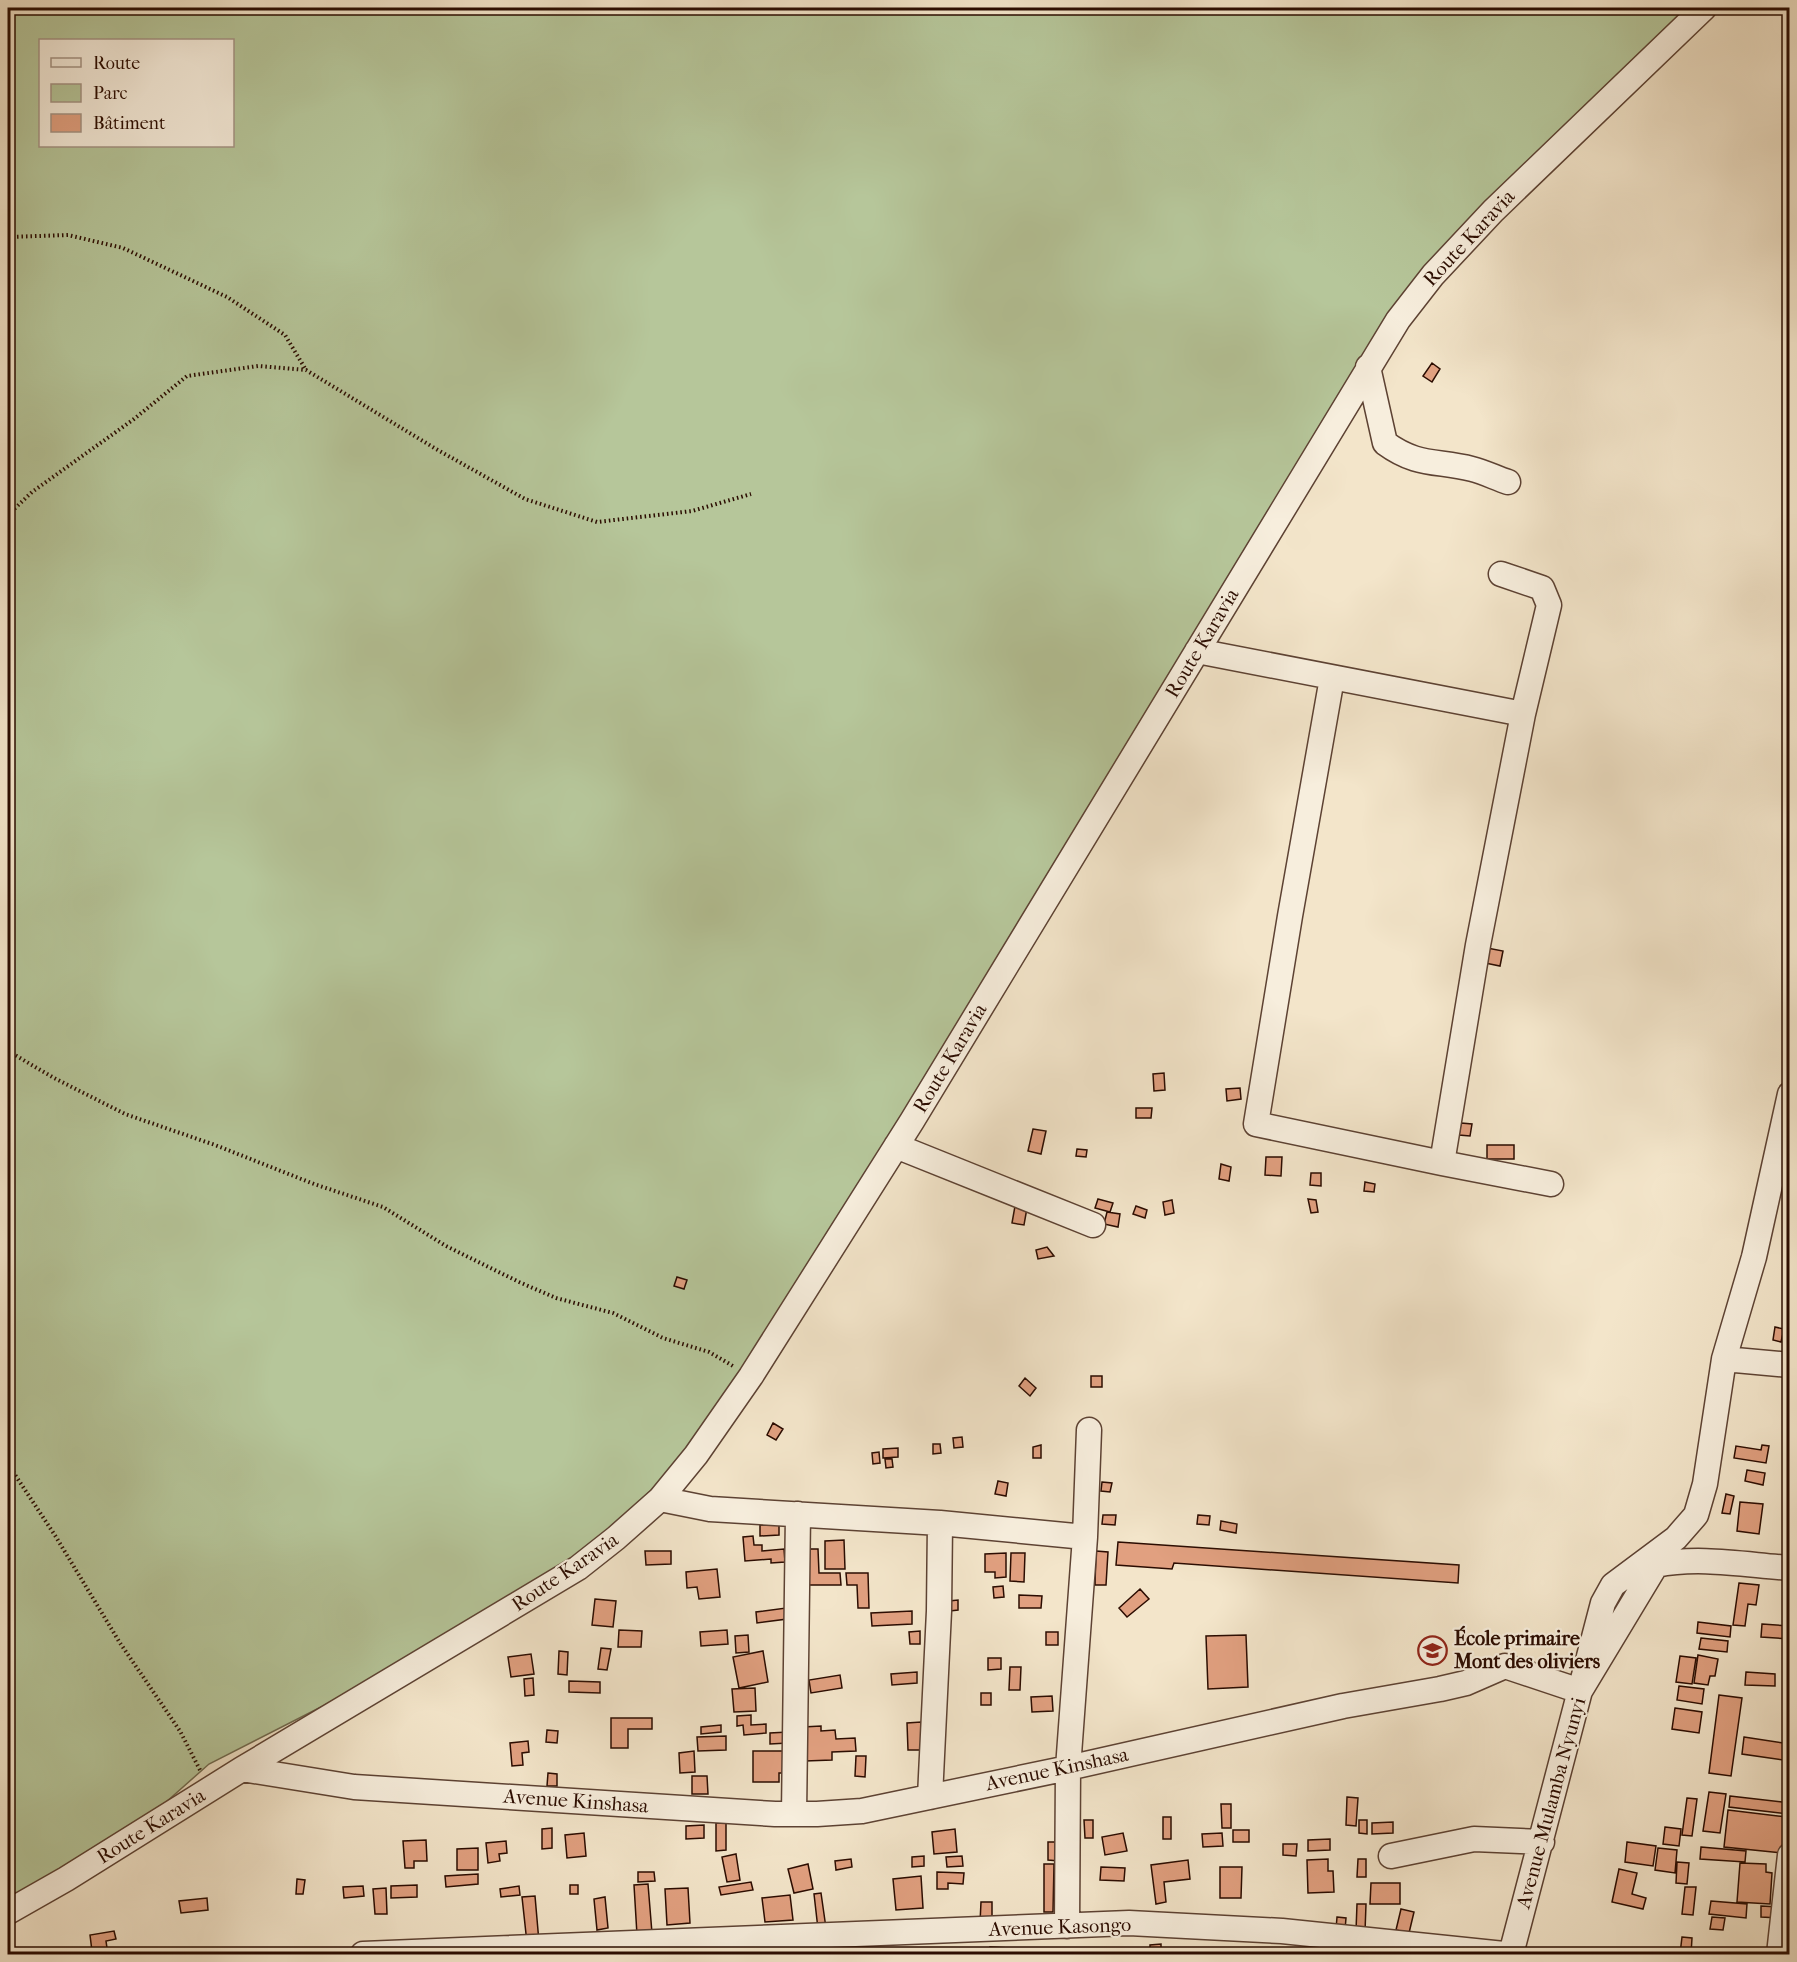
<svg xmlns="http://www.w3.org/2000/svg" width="1797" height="1962" font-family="'IM FELL French Canon',serif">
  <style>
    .green { fill: #b6c69a; stroke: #70694e; stroke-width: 1.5; fill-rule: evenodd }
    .building { fill: #e1a080; stroke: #2b0c01; stroke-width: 1.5 }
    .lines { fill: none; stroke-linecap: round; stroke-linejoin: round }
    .minor-casing { stroke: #5d4233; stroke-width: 27 }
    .path { stroke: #2b0c01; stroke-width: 4; stroke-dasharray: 1.5 3; stroke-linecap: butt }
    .minor { stroke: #f7eedd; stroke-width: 24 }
    .labels { text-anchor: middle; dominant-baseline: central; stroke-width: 4.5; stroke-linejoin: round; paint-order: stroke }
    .street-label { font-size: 20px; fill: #2b0c01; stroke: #f7eedd }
    .poi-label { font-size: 20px; font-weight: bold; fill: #2b0c01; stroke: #f7eedd; text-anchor: start }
  </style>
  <rect width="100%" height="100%" fill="#f3e5ca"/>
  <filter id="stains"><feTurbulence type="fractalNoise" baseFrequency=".00333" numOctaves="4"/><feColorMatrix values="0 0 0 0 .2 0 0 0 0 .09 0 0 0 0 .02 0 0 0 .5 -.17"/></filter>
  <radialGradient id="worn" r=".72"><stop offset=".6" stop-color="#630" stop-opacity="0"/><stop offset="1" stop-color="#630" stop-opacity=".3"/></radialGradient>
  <!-- green -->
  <path class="green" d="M8,8H1691L1396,312L757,1351L672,1471L590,1546L466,1625L323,1706L209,1764L165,1803L8,1903ZM40,40H232V146H40Z"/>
  <!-- building -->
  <path class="building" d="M1432,363L1440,369L1432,382L1423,376Z
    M1482,947L1503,951L1500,966L1480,962Z
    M1164,1073L1165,1090L1154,1091L1153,1074Z
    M1240,1088L1241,1099L1227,1101L1226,1089Z
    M1136,1108H1152L1151,1118H1136Z
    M1461,1123L1472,1124L1470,1136L1459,1135Z
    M1033,1129L1046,1131L1041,1154L1028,1151Z
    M1487,1145H1514V1159H1487Z
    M1077,1149L1087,1150L1086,1157L1076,1156Z
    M1266,1157H1282L1281,1176L1265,1175Z
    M1221,1164L1231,1167L1229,1181L1219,1179Z
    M1311,1173H1321V1186L1310,1185Z
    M1365,1182L1375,1184L1374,1192L1364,1191Z
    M1098,1199L1113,1203L1110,1212L1095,1208Z
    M1308,1199L1316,1200L1318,1212L1311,1213Z
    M1172,1200L1174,1213L1165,1215L1163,1202Z
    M1015,1206L1027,1208L1024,1225L1012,1223Z
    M1136,1206L1147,1210L1145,1218L1133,1214Z
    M1107,1212L1120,1214L1118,1227L1104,1224Z
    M1047,1247L1054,1256L1038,1259L1036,1250Z
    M677,1277L687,1280L684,1289L674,1286Z
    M1775,1327L1784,1329L1781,1342L1773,1340Z
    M1091,1376H1102V1387H1091Z
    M1025,1378L1036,1388L1030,1396L1019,1386Z
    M773,1423L783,1429L776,1440L767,1435Z
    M962,1437L963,1447L954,1448L953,1438Z
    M933,1444H940L941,1453L933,1454Z
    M1041,1445V1458H1033V1447Z
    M1762,1445L1769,1446L1766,1463L1734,1458L1736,1446L1761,1450Z
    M898,1448V1457L883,1458V1449Z
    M879,1452L880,1463L873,1464L872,1453Z
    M885,1459H892L893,1467L886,1468Z
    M1747,1470L1765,1473L1763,1485L1745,1481Z
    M998,1481L1008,1483L1006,1496L995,1494Z
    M1102,1482L1112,1483L1110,1492L1101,1491Z
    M1726,1494L1734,1496L1730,1514L1722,1513Z
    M1740,1502L1763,1504L1759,1534L1737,1531Z
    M1103,1515H1116L1115,1525L1102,1524Z
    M1198,1515L1210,1516L1209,1525L1197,1524Z
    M1221,1521L1237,1524L1236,1533L1220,1530Z
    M760,1525H779V1535L760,1536Z
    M753,1536L754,1545H762V1551L784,1549L785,1562L771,1563V1559L745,1561L743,1537Z
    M844,1540L845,1569H825V1541Z
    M1118,1542L1459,1565L1458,1583L1174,1563L1172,1569L1116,1565Z
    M807,1549H818L819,1573H840L841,1585H807Z
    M645,1551H671V1564L646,1565Z
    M1096,1551L1108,1552L1106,1585H1095Z
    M1006,1553V1577L995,1578V1572H985V1554Z
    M1011,1553H1025L1024,1582L1010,1581Z
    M717,1569L720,1597L699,1599L697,1587L687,1588L686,1572Z
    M846,1573H868L869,1608H858L857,1585H847Z
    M1739,1583L1759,1585L1756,1605L1748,1604L1745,1626L1733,1625Z
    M1003,1586L1004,1597L994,1598L993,1587Z
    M1140,1589L1149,1599L1127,1617L1119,1608Z
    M1019,1595L1042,1596L1041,1608H1019Z
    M595,1599L616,1601L613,1627L592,1625Z
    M958,1600V1610L950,1611L949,1601Z
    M786,1608L787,1619L757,1623L756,1612Z
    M912,1611V1624L872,1626L871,1613Z
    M1698,1622L1731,1626L1730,1637L1697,1633Z
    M1762,1624L1790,1626V1639L1761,1637Z
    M619,1630L642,1631L641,1647H618Z
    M727,1630L728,1644L701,1646L700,1632Z
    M920,1631V1644H910L909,1632Z
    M1046,1632H1058V1645H1046Z
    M748,1635L749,1652L736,1653L735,1636Z
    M1246,1635L1248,1687L1208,1689L1206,1636Z
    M1701,1638L1728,1641L1727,1652L1699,1649Z
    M601,1648L611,1649L607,1670L598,1669Z
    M559,1651L568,1652L567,1675L558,1674Z
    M763,1651L768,1682L739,1688L733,1657Z
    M531,1654L534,1674L511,1677L508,1657Z
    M1698,1655L1718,1659L1715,1676H1710L1708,1685L1694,1683Z
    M1680,1656L1696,1658L1692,1684L1676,1682Z
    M988,1658H1001V1669L988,1670Z
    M1010,1667H1021L1020,1690H1009Z
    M917,1672V1683L892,1685L891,1674Z
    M1746,1672L1775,1674V1686L1745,1685Z
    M840,1675L842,1688L811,1693L809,1680Z
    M533,1678L534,1695L525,1696L524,1679Z
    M569,1681L600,1682V1693L569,1692Z
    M1679,1686L1704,1689L1702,1704L1677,1700Z
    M755,1688L756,1711L734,1712L732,1689Z
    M981,1693H991V1705H981Z
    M1719,1695L1742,1698L1731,1776L1709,1773Z
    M1052,1696L1053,1711L1032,1712L1031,1697Z
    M1675,1708L1702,1712L1699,1733L1672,1729Z
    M751,1715V1725L766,1724V1733L744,1735L743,1725L737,1726V1716Z
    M611,1718H652V1729H628V1748H611Z
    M921,1722V1750H908L907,1723Z
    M721,1725V1732L701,1734V1727Z
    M821,1726V1731L835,1730L836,1739L855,1738L856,1751L832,1752V1760L805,1761L803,1727Z
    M547,1730L558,1731L557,1743L546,1742Z
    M788,1732V1743L770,1744V1733Z
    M726,1736V1750L698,1751L697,1737Z
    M1744,1737L1790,1744V1761L1742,1754Z
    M528,1741L529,1752L522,1753L523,1765L512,1766L510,1743Z
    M694,1751L695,1772L680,1773L679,1753Z
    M753,1751H786V1773H779V1782H753Z
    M856,1756H866L865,1777L855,1776Z
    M548,1773L557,1774V1786H547Z
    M692,1776H707L708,1794H692Z
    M1709,1792L1726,1794L1720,1833L1703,1831Z
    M1730,1796L1790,1803L1788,1814L1729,1807Z
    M1347,1797L1358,1798L1356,1826L1346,1825Z
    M1687,1798L1697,1799L1692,1836L1682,1835Z
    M1221,1804H1231V1828H1222Z
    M1728,1810L1787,1817L1783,1853L1724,1847Z
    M1163,1817H1171V1839H1163Z
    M1084,1820H1093V1838H1085Z
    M1359,1820H1367V1834L1359,1833Z
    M1393,1822V1833L1372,1834V1823Z
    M716,1823H726V1850L716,1851Z
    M704,1825V1838L686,1839V1826Z
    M1665,1827L1681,1829L1679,1846L1663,1844Z
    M552,1828V1848L542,1849V1829Z
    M955,1829L957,1852L934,1854L932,1832Z
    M1233,1830H1249V1842H1233Z
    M584,1833L586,1856L567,1858L565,1835Z
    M1123,1833L1127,1851L1105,1855L1102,1837Z
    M1222,1833L1223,1846L1203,1847L1202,1834Z
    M1330,1839V1850L1308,1851V1840Z
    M426,1840L427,1861H414V1868H405L403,1841Z
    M506,1841L507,1853L499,1854L500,1861L488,1863L486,1843Z
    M1048,1842H1059V1861L1048,1860Z
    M1627,1842L1656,1846L1653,1866L1625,1862Z
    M1283,1844H1297L1296,1856L1283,1855Z
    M1701,1847L1746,1851L1745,1862L1700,1859Z
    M478,1848V1870H457V1849Z
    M1658,1848L1677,1850L1675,1873L1655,1870Z
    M736,1854L740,1880L727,1882L722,1857Z
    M924,1856V1866L912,1867V1857Z
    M962,1856L963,1866L947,1867L946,1857Z
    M851,1859L852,1867L836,1870L835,1861Z
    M1328,1859V1871H1333L1334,1892L1308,1893L1307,1860Z
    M1358,1859H1366V1877H1357Z
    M1188,1860L1190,1879L1164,1882L1166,1902L1156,1904L1151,1865Z
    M1677,1862L1689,1863L1687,1884L1676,1883Z
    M1740,1863L1766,1864V1872L1772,1873L1770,1904L1737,1902Z
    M808,1864L813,1889L794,1893L788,1869Z
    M1044,1864H1054L1053,1912H1044Z
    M1101,1867L1125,1868L1124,1881L1100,1880Z
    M1220,1867H1242L1241,1898H1220Z
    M1619,1869L1637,1873L1632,1894L1646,1898L1643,1909L1612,1902Z
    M638,1872H654L655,1881L638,1882Z
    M937,1872L964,1873L963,1884L948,1883V1889H937Z
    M478,1874V1884L446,1887L445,1876Z
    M921,1876L923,1908L896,1910L893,1879Z
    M297,1879L305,1880L303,1894H296Z
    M751,1882L753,1890L721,1895L719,1887Z
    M1371,1883H1400V1904H1370Z
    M648,1884L652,1933L637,1935L634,1885Z
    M417,1885V1897L391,1898V1886Z
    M570,1885H578V1894H570Z
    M363,1886L364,1896L344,1898L343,1887Z
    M519,1886L520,1895L501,1897L500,1889Z
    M1685,1887H1696L1693,1915L1682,1914Z
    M386,1888L387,1914H375L373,1889Z
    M688,1888L690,1923L667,1925L665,1889Z
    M821,1893L826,1928L818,1929L814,1894Z
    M790,1895L793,1920L765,1922L762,1898Z
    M535,1896L539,1942L527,1943L522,1897Z
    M605,1897L608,1928L597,1930L594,1899Z
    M207,1898L208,1910L181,1913L179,1901Z
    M1711,1901L1747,1904L1746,1918L1709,1914Z
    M981,1902H992V1924L980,1923Z
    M1357,1904H1366L1365,1932L1356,1931Z
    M1761,1906L1779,1907V1918L1761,1917Z
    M1401,1909L1414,1912L1409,1933L1396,1930Z
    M1337,1917L1346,1918L1345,1930L1336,1929Z
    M1712,1917L1725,1918L1723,1930L1710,1929Z
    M114,1931L116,1939L106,1941L107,1948L92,1951L90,1935Z
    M1682,1937L1692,1938L1691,1954H1680Z
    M1161,1944V1954H1150V1945Z
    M990,1947L1010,1948V1954H990Z
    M1331,1947L1342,1948L1341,1954H1330Z
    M916,1948H927V1954H916Z
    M1303,1949H1313V1954H1302Z"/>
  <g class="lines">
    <defs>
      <path id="minor" d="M1368,367L1385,443C1418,467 1437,460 1472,469C1484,472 1496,478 1508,482
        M1501,574L1542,588L1549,605L1523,714
        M1197,651L1523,714L1478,945L1442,1163
        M1332,678L1290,916L1256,1124L1442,1163L1551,1184
        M896,1146L1093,1225
        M1724,1359L1790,1365
        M660,1499L710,1509L940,1523L1085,1537
        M242,1769L354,1787L775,1814H817L862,1811L1068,1768L1343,1706L1440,1689L1466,1683L1505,1666L1580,1691L1656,1565C1699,1556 1746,1565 1790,1568
        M930,1797L939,1611L940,1523
        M794,1814L798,1514
        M1391,1856L1474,1839L1542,1842
        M8,1912L66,1879L242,1769L578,1568L616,1538L660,1499L696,1455L751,1376L912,1121L1398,320L1433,275L1493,211L1704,8
        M1067,1926L1068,1768L1085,1537L1089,1430
        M363,1954L1129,1923L1282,1931L1504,1954
        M1511,1954L1603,1603L1613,1585L1676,1538L1696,1515L1705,1484L1724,1359L1754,1257L1790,1094
        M1779,1954L1790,1855"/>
    </defs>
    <!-- minor casing -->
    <use href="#minor" class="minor-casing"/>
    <!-- path -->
    <path class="path" d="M8,237L68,235L123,248L227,297L285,335L306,370
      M8,515L32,492L134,419L187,376L258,366L306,370L436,449L525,499L597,522L692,511L751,494
      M8,1051L54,1078L125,1114L215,1145L314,1184L383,1207L446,1246L519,1282L556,1298L613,1313L663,1338L709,1352L733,1366
      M8,1464L56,1537L120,1643L180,1731L200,1770"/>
    <!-- minor -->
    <use href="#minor" class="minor"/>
  </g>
  <!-- icons -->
  <defs>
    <symbol id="school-ring" viewBox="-11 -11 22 22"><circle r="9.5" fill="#f7eedd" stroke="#8f2418" stroke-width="1.5"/><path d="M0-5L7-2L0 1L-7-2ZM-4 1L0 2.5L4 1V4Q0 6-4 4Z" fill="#8f2418"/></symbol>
  </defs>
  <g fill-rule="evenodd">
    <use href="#school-ring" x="1416" y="1634" width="33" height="33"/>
  </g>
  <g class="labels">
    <!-- street labels -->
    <g class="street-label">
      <text transform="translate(1469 238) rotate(-47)">Route Karavia</text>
      <text transform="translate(1202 643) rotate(-59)">Route Karavia</text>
      <text transform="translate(950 1058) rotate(-59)">Route Karavia</text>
      <text transform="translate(565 1572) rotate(-34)">Route Karavia</text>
      <text transform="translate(1057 1769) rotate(-12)">Avenue Kinshasa</text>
      <text transform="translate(576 1801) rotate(4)">Avenue Kinshasa</text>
      <text transform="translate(1551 1803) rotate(-75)">Avenue Mulamba Nyunyi</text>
      <text transform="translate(151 1826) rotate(-32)">Route Karavia</text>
      <text transform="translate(1060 1927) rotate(-2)">Avenue Kasongo</text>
    </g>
    <!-- poi labels -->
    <g class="poi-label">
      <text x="1454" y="1638">École primaire<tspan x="1454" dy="23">Mont des oliviers</tspan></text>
    </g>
  </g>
  <!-- margin -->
  <rect width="1797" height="1962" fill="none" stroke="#f3e5ca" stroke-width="30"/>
  <rect x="9" y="9" width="1779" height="1944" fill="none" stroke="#2b0c01" stroke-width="3"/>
  <rect x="15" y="15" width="1767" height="1932" fill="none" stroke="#2b0c01" stroke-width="1.5"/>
  <!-- legend -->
  <rect x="39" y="39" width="195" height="108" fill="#f7eedd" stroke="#a59485" stroke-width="1.5"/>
  <rect x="51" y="58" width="30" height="9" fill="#f7eedd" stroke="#a59485" stroke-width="1.5"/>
  <text x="93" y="69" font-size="18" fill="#2b0c01">Route</text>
  <rect x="51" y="84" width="30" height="18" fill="#b6c69a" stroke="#a59485" stroke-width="1.5"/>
  <text x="93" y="99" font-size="18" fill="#2b0c01">Parc</text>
  <rect x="51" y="114" width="30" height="18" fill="#e1a080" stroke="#a59485" stroke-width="1.5"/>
  <text x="93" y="129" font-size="18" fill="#2b0c01">Bâtiment</text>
  <rect width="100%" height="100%" filter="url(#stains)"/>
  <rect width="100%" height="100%" fill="url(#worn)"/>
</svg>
